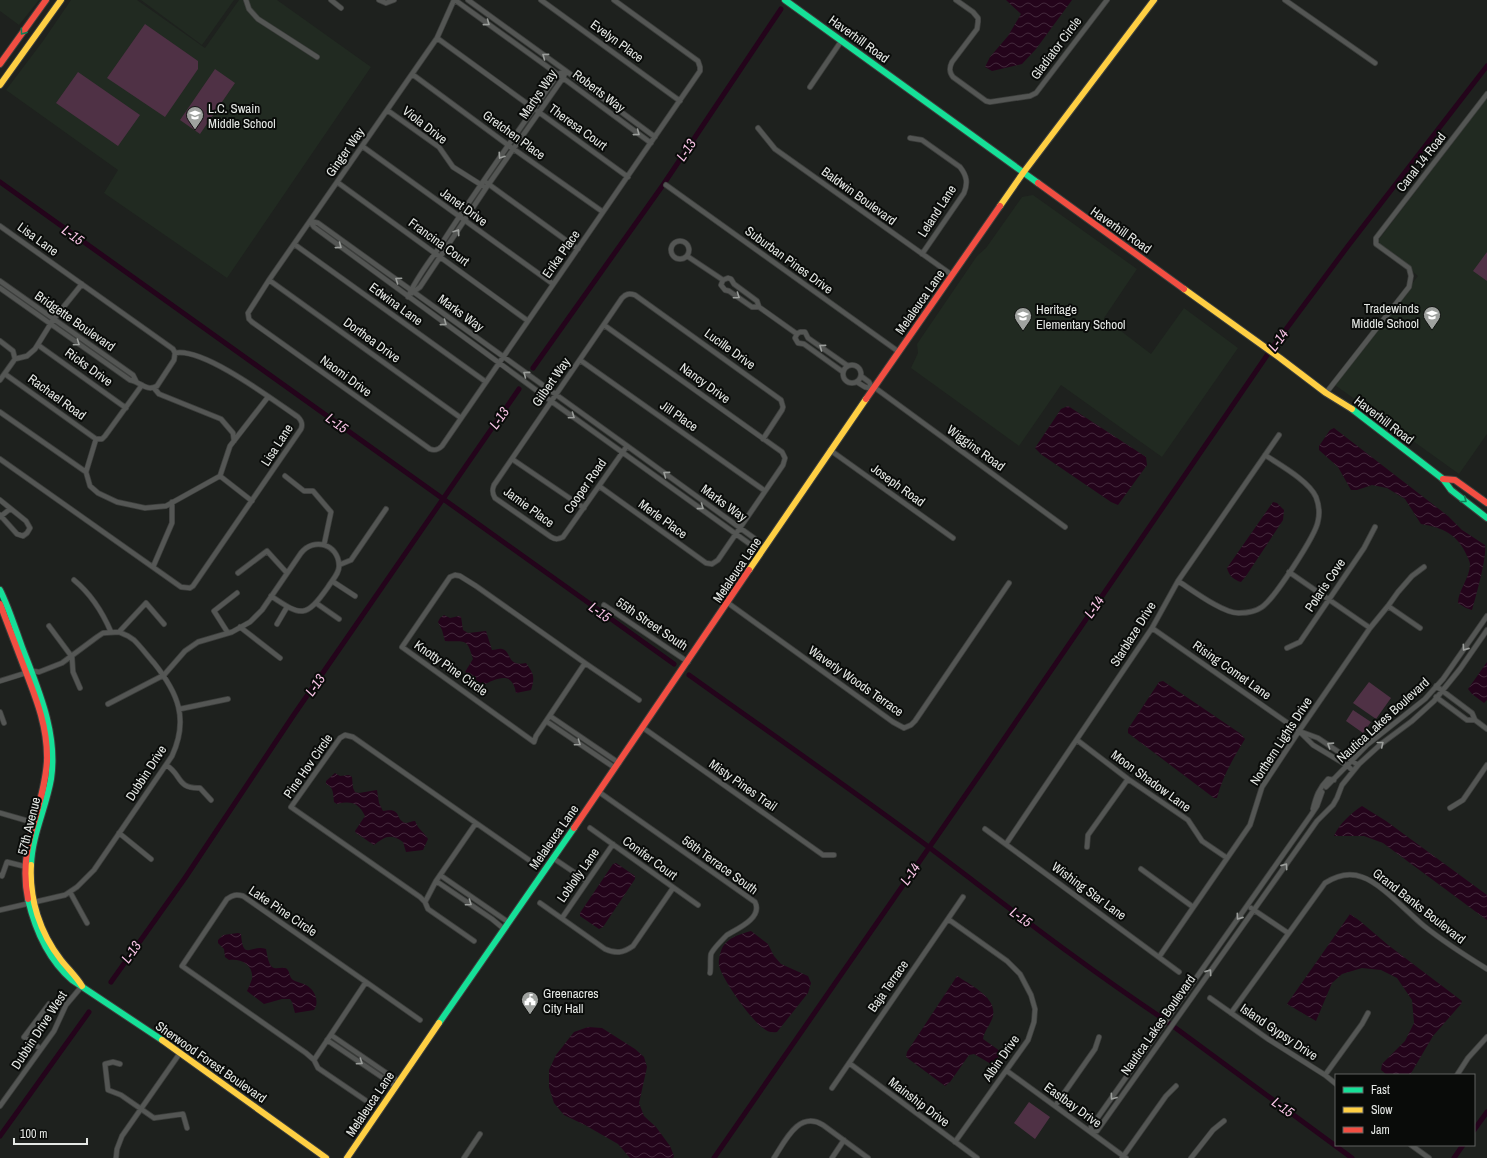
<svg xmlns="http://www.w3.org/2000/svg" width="1487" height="1158" font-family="'Archivo Narrow',sans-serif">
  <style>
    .built { fill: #212a21 }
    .park { fill: #4f3145 }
    .water { fill: url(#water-waves) }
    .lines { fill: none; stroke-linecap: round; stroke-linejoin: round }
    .canal { stroke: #24041b; stroke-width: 5 }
    .street-casing { stroke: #3c3e3c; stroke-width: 6 }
    .fast-casing { stroke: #3c3e3c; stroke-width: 8 }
    .slow-casing { stroke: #3c3e3c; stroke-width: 8 }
    .jam-casing { stroke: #3c3e3c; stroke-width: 8 }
    .street { stroke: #545654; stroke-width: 4.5 }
    .fast { stroke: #16e098; stroke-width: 6 }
    .slow { stroke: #ffcf43; stroke-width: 6 }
    .jam { stroke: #f24e42; stroke-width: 6 }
    .oneway { stroke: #9c9f9c }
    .oneway2 { stroke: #108058 }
    .labels { text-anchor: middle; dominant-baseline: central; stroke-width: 4; stroke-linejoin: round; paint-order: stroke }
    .street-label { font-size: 13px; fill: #e5e8e5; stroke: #090b09 }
    .poi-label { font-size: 13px; fill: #e5e8e5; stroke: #090b09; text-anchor: start }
    .water-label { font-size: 14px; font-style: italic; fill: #f9c4e6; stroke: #090b09 }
  </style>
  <defs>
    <pattern id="water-waves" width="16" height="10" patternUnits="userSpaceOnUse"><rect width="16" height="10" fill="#24041b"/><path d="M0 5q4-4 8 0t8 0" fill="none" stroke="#44293c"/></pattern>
  </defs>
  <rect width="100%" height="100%" fill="#1e211e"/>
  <!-- built -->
  <path class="built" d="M0,0H39L19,25L0,11Z
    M71,0H137L205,48L239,0H277L371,67L227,278L104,193L118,170L6,90L43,41Z
    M141,0H234L202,45Z
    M1487,98V434L1459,474L1335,385L1418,276L1377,242Z
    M1033,195L1137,269L1104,318L1151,354L1184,308L1238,348L1162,457L1061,385L1019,446L911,368L918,353L917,344L977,256L986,248L1022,197Z"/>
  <!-- park -->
  <path class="park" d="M145,24L198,61V69L165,117L107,78Z
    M215,69L235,83L200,134L180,120Z
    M78,72L140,115L118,146L56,103Z
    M1487,252V281L1473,271Z
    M1369,682L1391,698L1376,719L1353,703Z
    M1353,710L1371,722L1363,733L1346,721Z
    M1029,1102L1050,1117L1035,1139L1014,1123Z"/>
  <!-- water -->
  <path class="water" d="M1006,0H1072L1036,49L1022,64L992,71L985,67L990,57L1008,36L1021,14Z
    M1068,406L1146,457L1147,465L1118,505L1111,502L1042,455L1035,448L1061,409Z
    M1334,428L1448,516L1462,530L1485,545C1487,557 1476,596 1472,610L1466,608L1458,603C1458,590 1470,578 1470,564C1470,562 1468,558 1467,556C1458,534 1443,528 1421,524L1405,499L1387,488L1372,485L1357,490H1351L1338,467L1319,450V446L1330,430Z
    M1273,502L1277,503L1284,510L1283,520L1246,576L1241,582C1234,580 1229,576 1227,568Z
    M444,615L450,618L459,616L461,617L463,630L468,633L486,631L492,650C495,650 499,648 502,649C512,651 506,667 526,663C534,674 535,677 531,690L516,693C512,670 497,679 483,685L465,672L473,659C467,637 465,642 445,641L442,630L438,622L440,618Z
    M1487,662V700L1484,703L1472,694L1468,689Z
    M1163,681L1241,734L1245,739C1234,757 1222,777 1217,798H1214L1128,733V729L1159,682Z
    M335,773L340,776L349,775L352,777L353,788L355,792L359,793L377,790L379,803L383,811C403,807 394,820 406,823C408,823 412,821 415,821L418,827L426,836L428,839L423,850L406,852L403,842C390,833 385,837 374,845L356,833L355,831L365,816C358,802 351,801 337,804L334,802C333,794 334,787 326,784V781Z
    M1362,806L1386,821L1487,895V920L1383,843L1364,836H1334C1339,824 1351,813 1362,806Z
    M616,863L635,876V879L603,927L599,929L580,916V913L613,864Z
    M1350,914L1360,921L1388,945L1462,1001L1461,1004L1433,1036L1410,1075H1387L1381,1070L1382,1064L1405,1041L1414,1023L1412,1000L1397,978L1381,970L1362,968L1342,974L1332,983L1316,1021L1287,1004Z
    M751,931L768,944L774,956L781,964L808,976L811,983L808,993L777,1032C771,1033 768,1032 763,1028C752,1021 721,978 719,965C718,961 721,948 724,945C731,936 741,934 751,931Z
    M238,933L241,934C243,962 251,944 266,949C267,954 268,963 272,967C276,970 283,966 287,969C290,972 289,977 293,980C298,983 305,983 310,988C316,993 319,1003 314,1010L295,1013L292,1002L290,999H282L264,1004L247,991C249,987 251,982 252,979C254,964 240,958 229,960L225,957L224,949L218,943V940L223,935Z
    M957,976C970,985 997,997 993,1016C991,1024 984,1031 983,1039L1000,1051C1000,1056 996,1063 991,1064L974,1054L969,1055L950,1082L945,1086L906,1057L907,1052Z
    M588,1027L602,1028L635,1049L644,1057L647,1067L639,1103L644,1116L656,1127L670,1146L674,1156L673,1158H630L618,1144L585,1125L564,1115L554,1103L549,1087V1070L556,1055L574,1032Z"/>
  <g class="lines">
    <!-- canal -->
    <path class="canal" d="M0,182L674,664
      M533,368L663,185L781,9
      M689,675C770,733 851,789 930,848C1007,906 1082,965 1162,1018L1352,1158
      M111,982L185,878L293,716L519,389
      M1474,1130L1487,1112
      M0,1136L89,1012
      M714,1158L987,764L1272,348L1348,246L1487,66
      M1454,1158L1463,1145"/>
    <defs>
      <path id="street" d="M246,0L249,9L258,19L317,57
        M331,0L341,8
        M379,0L386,3L394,0
        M454,0L437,38L269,280L248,313L249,319L252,322L430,449C435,451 438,450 442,446L700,71V67L698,61L614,0
        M455,0L563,78L651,143
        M468,0L566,71L655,137
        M541,0L680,101
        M956,0L973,12L978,18V22L977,29L952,62C949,68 949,72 953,77L986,101L990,102L1030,96L1036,93L1107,0
        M1285,0L1375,63
        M437,38L628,177
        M412,74L508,145L603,212
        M810,87L842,40
        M387,110L439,147L453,167L483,186
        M758,128L775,149L952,275
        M910,138L922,140L960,167C967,176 968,183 964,193L922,254
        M362,146L553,284
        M337,182L528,321
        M487,183L578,249
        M666,185L899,352
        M310,221L314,227L551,401L754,547L764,548
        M310,221L318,223C464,329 612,434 758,541L764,548
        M0,226L173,349L175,353
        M671 250a9 9 0 1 1 18 0a9 9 0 1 1-18 0Z
        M294,244L486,382
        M687,256L723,280
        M269,280L461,418
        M723,280L728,278L731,279L734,284L757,301L759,307L797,334
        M723,280L721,285L725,290L729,291L752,307H759
        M0,281L133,375L136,381
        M0,288L130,380C141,382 146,392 157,386L174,360L175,353
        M412,293L420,287L486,188L563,78L566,71
        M408,297C417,276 432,259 444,240C480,184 520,129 558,74L566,71
        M797,334L800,332H805L808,338L848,366
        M797,334L795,338L798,343L804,344L843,372
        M0,341L13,351L15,359
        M38,345L126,408
        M580,360L765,491
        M843 374a9 9 0 1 1 18 0a9 9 0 1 1-18 0Z
        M5,374L96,439
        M0,380L15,359L27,356L35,349L53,320L82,284
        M857,382L865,387L873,389L869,382L861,376
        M874,387L1065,527
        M154,388L159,394L221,419L233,433L234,441
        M1326,393L1409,287L1411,276L1409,268L1376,244V238L1487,94
        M0,412L86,472L90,486L98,493L117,502L145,508L166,506L220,476L230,446L268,397
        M96,439H102L105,436L142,385
        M627,446L563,537C559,539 556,540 551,537L495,498C492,493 492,490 494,485L622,298C626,294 629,293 635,295L781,400L783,407L782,410L763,439
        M830,450L953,538
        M0,459L181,587L190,588L193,586L301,429C303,424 302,421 298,417C273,400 203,347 175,353
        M512,459L584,508
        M86,472L96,439
        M220,476L252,501
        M285,476L304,491H313L331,512L324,545
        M599,486L706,563L712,564L718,560L783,465L785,458L782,452L604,325
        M0,500L26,521L30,528L27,533L23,536L17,534L0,515
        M0,517L10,509
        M339,565L351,560L386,509
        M153,567L172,523V502
        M1289,572L1370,628
        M238,573L267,551L287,573
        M455,575L460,576L476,586L585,663L536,736L534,742L402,647L450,577Z
        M74,580C91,594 102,611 111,632
        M332,581L355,596
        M1178,581C1192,590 1224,614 1239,613C1247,613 1255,612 1262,607C1274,599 1316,535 1318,521C1320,513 1319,505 1316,497C1309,481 1280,465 1265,455
        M316,603L339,619
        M728,603L893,722L904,728L911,725L915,721L1009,583
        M604,605L688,662
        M1388,606L1420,628
        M277,624L287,607
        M49,626L72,657L73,672L80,688
        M240,627L280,658
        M1152,628L1299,731L1318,738L1358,765
        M119,632L146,603L164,624
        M228,633L214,611L237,593
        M1287,648L1300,642L1364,548L1375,527
        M585,663L639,700
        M0,681L32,671L39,672L62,663L97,637L103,633L119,632L128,636L134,640C141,647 147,655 154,663C178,693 189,719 172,756L94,870L77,887L65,895L0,910
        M1436,686L1472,713L1475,720L1487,729
        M1436,697L1467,720H1475
        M108,704L164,675L185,651L198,642L232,632L250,622L262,610L301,553C314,537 338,544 339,565C340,573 332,580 328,587C306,618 302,617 271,596
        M180,709L228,699
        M0,712L4,723
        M550,716L619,763
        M546,721L615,768
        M642,727L823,855H834
        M1300,732L1313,745L1348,766L1353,771
        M345,735L353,737L476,823L436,881L425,902L420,897L291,807L340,738Z
        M1077,740L1128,779L1188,820L1202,841L1227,858
        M166,765C182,774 176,789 200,788L211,800
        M1326,787L1367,745L1425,699L1443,679L1487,616
        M599,792L755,902C763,918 737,929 727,935C723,939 713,949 711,954C710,960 711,968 710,973
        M1322,792L1317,806L1311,815L1091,1127L1092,1133L1097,1131L1317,821L1333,805L1337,798L1342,785L1359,764L1381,744L1412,721L1434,701L1460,669L1487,630
        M1450,808L1463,800L1487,765
        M1313,809C1316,797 1319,788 1328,779L1334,780
        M0,813L35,823
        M476,823L529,860
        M590,828L698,905
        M985,829L1179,972
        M119,833L151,859
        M1006,844L1152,628L1178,581L1279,435
        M1087,847L1088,835L1128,779
        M553,858L587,881
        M1141,869L1193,907
        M0,875L2,876L7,862L27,867
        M440,875L508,922
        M436,881L492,919L504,929
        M70,892L87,923
        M425,902L428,909L474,941
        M540,903L605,949C616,954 623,953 633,946L673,888
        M1251,908L1288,933
        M562,918L613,844
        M948,919L1007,961L1020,974L1031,995L1035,1009L1034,1022L1028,1040L955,1142
        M1159,957L1250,825L1262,787L1299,731L1370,628L1388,606L1398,592L1412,576L1424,567
        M366,982L420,1020
        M1210,998L1268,1039L1325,1075L1336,1084
        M1231,1013L1325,883C1336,876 1349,872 1362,877C1381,883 1408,913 1424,926C1444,942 1466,956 1487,969
        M331,1035L398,1081
        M327,1040L395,1086
        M41,1049L24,1037L49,1004
        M314,1060L366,982L243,896C236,894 233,895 227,899L182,966L306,1053L314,1060L318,1068L365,1100
        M849,1063L977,1158
        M120,1064L113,1062L105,1064L108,1090L121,1095L154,1118L183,1114L187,1128
        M1007,1071L1126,1158
        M1325,1075L1362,1024L1368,1013
        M1457,1075L1468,1058L1487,1037
        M832,1088L963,897
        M0,1106L54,1031L66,1005L82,986
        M1055,1106L1095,1049L1099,1037
        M1411,1145L1429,1158
        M116,1158L117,1149L122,1136L180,1053
        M464,1158L480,1134
        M774,1158C785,1141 799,1110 823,1125L868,1158
        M832,1158L844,1140
        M1122,1158L1166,1096L1176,1086
        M1191,1158L1213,1130L1224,1121"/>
      <path id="fast" d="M785,0L1038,183
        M1352,409L1443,479L1451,490L1487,518
        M0,590C9,608 15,628 22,647C38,689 58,733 51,779C46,808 32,835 31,865
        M28,899C35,929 49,960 72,980L162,1040
        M439,1023L574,828"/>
      <path id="slow" d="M0,85L61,0
        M1000,206L1023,173L1154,0
        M1184,289L1280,358L1326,393L1352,409
        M749,570L866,399
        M31,865C29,899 40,933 61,960C68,969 76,976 82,986
        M162,1040L326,1158
        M347,1158L439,1023"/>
      <path id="jam" d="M0,64L46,0
        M1038,183L1184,289
        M866,399L1000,206
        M1443,479L1455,480L1487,503
        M0,604C8,625 16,646 24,667C36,698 48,727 47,761C44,811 17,846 28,899
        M574,828L749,570"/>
    </defs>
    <!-- street casing -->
    <use href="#street" class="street-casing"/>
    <!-- fast casing -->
    <use href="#fast" class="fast-casing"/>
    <!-- slow casing -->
    <use href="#slow" class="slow-casing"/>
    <!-- jam casing -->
    <use href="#jam" class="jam-casing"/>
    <!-- street -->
    <use href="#street" class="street"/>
    <!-- fast -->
    <use href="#fast" class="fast"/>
    <!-- slow -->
    <use href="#slow" class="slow"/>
    <!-- jam -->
    <use href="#jam" class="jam"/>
  </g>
  <!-- one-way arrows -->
  <defs><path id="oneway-chevron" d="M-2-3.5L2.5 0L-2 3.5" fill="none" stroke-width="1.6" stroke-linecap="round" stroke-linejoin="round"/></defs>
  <g class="oneway">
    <use href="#oneway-chevron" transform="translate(487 23) rotate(36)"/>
    <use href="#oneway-chevron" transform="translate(545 56) rotate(-144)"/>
    <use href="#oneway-chevron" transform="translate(637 133) rotate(37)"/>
    <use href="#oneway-chevron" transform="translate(501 156) rotate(124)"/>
    <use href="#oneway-chevron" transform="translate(457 232) rotate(-56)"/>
    <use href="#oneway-chevron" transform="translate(339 246) rotate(37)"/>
    <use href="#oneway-chevron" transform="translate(398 280) rotate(-145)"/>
    <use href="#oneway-chevron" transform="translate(737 296) rotate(35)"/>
    <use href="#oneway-chevron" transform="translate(444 323) rotate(36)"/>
    <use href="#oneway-chevron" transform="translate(77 343) rotate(35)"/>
    <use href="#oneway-chevron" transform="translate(822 347) rotate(-144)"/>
    <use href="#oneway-chevron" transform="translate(526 374) rotate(-143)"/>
    <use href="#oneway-chevron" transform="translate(572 416) rotate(35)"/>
    <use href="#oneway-chevron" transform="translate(666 474) rotate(-144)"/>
    <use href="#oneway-chevron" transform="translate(701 507) rotate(36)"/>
    <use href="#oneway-chevron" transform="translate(1465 648) rotate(125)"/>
    <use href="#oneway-chevron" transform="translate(578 743) rotate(35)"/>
    <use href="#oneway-chevron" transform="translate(1381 744) rotate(-39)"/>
    <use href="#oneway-chevron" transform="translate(1330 745) rotate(-147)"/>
    <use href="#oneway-chevron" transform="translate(1285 866) rotate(-55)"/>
    <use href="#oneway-chevron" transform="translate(469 903) rotate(35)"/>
    <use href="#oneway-chevron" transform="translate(1239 917) rotate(125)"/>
    <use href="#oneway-chevron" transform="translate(1209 972) rotate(-55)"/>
    <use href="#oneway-chevron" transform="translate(360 1062) rotate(34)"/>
    <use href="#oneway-chevron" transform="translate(1113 1097) rotate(126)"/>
  </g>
  <g class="oneway2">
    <use href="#oneway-chevron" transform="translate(23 32) rotate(126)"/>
    <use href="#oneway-chevron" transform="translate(1464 500) rotate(38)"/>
  </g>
  <!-- icons -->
  <defs>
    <symbol id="school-pin" viewBox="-11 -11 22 30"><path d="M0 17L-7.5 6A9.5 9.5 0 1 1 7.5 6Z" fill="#9fa29f" stroke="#090b09"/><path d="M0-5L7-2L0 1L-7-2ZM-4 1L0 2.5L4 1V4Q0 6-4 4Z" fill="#fff"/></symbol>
    <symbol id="civic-pin" viewBox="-11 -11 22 30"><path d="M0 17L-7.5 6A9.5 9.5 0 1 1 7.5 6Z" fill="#9fa29f" stroke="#090b09"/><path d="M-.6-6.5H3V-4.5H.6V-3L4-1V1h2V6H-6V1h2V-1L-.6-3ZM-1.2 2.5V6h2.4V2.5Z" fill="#fff"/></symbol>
  </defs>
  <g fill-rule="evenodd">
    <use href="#school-pin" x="185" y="105" width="20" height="27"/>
    <use href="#school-pin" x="1422" y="305" width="20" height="27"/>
    <use href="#school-pin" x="1013" y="306" width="20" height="27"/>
    <use href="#civic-pin" x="520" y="990" width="20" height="27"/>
  </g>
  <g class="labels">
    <!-- street labels -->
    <g class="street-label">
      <text transform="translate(859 39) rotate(36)">Haverhill Road</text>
      <text transform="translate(617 41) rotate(36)">Evelyn Place</text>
      <text transform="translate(1056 48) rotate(-53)">Gladiator Circle</text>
      <text transform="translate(599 91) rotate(37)">Roberts Way</text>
      <text transform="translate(538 94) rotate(-56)">Martys Way</text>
      <text transform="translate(425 125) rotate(38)">Viola Drive</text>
      <text transform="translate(578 127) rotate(36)">Theresa Court</text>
      <text transform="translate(514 135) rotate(36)">Gretchen Place</text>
      <text transform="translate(345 152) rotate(-55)">Ginger Way</text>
      <text transform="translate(1421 162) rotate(-52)">Canal 14 Road</text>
      <text transform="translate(859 196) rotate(36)">Baldwin Boulevard</text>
      <text transform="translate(464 207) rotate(36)">Janet Drive</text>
      <text transform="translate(937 211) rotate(-57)">Leland Lane</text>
      <text transform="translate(1121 230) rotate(35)">Haverhill Road</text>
      <text transform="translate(38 239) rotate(36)">Lisa Lane</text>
      <text transform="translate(439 242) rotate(36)">Francina Court</text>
      <text transform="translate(561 254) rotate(-55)">Erika Place</text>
      <text transform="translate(789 260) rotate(36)">Suburban Pines Drive</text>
      <text transform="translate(920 302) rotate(-55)">Melaleuca Lane</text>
      <text transform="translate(396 304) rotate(36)">Edwina Lane</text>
      <text transform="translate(461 313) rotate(36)">Marks Way</text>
      <text transform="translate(75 321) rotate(35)">Bridgette Boulevard</text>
      <text transform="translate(372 340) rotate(36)">Dorthea Drive</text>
      <text transform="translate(730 349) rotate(36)">Lucille Drive</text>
      <text transform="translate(89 367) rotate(36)">Ricks Drive</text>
      <text transform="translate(346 376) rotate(36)">Naomi Drive</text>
      <text transform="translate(551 382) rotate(-55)">Gilbert Way</text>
      <text transform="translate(705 383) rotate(36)">Nancy Drive</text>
      <text transform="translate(57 397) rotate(36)">Rachael Road</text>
      <text transform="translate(679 416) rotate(35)">Jill Place</text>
      <text transform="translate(1384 420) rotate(37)">Haverhill Road</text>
      <text transform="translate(277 445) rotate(-57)">Lisa Lane</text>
      <text transform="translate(976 448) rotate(36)">Wiggins Road</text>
      <text transform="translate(898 485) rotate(36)">Joseph Road</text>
      <text transform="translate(585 486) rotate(-55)">Cooper Road</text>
      <text transform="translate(724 503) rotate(36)">Marks Way</text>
      <text transform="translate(529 507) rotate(36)">Jamie Place</text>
      <text transform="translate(663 519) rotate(36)">Merle Place</text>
      <text transform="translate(737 570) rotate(-56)">Melaleuca Lane</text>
      <text transform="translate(1325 585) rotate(-56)">Polaris Cove</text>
      <text transform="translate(652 624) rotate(34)">55th Street South</text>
      <text transform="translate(1133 634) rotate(-58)">Starblaze Drive</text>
      <text transform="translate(451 668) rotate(35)">Knotty Pine Circle</text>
      <text transform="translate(1232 670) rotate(35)">Rising Comet Lane</text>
      <text transform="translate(856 681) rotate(35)">Waverly Woods Terrace</text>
      <text transform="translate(1383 720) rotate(-42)">Nautica Lakes Boulevard</text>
      <text transform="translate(1281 741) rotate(-57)">Northern Lights Drive</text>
      <text transform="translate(308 766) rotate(-55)">Pine Hov Circle</text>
      <text transform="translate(146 773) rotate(-57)">Dubbin Drive</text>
      <text transform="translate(1151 781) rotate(36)">Moon Shadow Lane</text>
      <text transform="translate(743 785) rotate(35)">Misty Pines Trail</text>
      <text transform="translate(29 826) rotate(-76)">57th Avenue</text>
      <text transform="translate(554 837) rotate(-55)">Melaleuca Lane</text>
      <text transform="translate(650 858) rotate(36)">Conifer Court</text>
      <text transform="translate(720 865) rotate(36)">56th Terrace South</text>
      <text transform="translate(578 875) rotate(-55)">Loblolly Lane</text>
      <text transform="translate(1089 891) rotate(36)">Wishing Star Lane</text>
      <text transform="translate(1419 906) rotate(38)">Grand Banks Boulevard</text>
      <text transform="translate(283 911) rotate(34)">Lake Pine Circle</text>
      <text transform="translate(888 986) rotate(-55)">Baja Terrace</text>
      <text transform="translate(1158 1025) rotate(-55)">Nautica Lakes Boulevard</text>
      <text transform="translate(39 1030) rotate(-57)">Dubbin Drive West</text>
      <text transform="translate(1279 1032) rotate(34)">Island Gypsy Drive</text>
      <text transform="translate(1001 1058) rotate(-55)">Albin Drive</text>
      <text transform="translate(211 1062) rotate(35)">Sherwood Forest Boulevard</text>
      <text transform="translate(919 1102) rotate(37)">Mainship Drive</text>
      <text transform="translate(370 1104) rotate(-56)">Melaleuca Lane</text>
      <text transform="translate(1073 1105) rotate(36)">Eastbay Drive</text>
    </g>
    <!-- poi labels -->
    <g class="poi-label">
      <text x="208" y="108">L.C. Swain<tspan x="208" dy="15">Middle School</tspan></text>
      <text x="1419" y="308" text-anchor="end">Tradewinds<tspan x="1419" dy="15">Middle School</tspan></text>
      <text x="1036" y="309">Heritage<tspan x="1036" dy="15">Elementary School</tspan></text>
      <text x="543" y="993">Greenacres<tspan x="543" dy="15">City Hall</tspan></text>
    </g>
    <!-- water labels -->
    <g class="water-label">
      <text transform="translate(686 150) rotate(-56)">L-13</text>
      <text transform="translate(73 235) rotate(36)">L-15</text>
      <text transform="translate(1278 340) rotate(-53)">L-14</text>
      <text transform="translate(499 418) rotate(-55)">L-13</text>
      <text transform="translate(337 423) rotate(36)">L-15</text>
      <text transform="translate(1094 607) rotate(-55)">L-14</text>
      <text transform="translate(600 612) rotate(36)">L-15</text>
      <text transform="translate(315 685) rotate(-55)">L-13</text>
      <text transform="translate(910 874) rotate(-55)">L-14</text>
      <text transform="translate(1021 917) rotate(36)">L-15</text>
      <text transform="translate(131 952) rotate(-55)">L-13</text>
      <text transform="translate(1283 1107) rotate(36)">L-15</text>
    </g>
  </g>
  <!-- legend -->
  <rect x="1335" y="1074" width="140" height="72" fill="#090b09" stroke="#616361"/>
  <rect x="1343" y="1087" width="20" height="6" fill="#16e098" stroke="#616361"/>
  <text x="1371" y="1094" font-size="12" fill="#e5e8e5">Fast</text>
  <rect x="1343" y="1107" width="20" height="6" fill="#ffcf43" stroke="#616361"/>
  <text x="1371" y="1114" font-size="12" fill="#e5e8e5">Slow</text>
  <rect x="1343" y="1127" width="20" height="6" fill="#f24e42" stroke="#616361"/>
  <text x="1371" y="1134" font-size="12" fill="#e5e8e5">Jam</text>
  <!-- scale -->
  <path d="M14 1138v6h73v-6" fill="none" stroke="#e5e8e5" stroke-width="2"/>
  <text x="20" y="1138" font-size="12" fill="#e5e8e5" stroke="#090b09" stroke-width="3" paint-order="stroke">100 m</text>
</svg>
